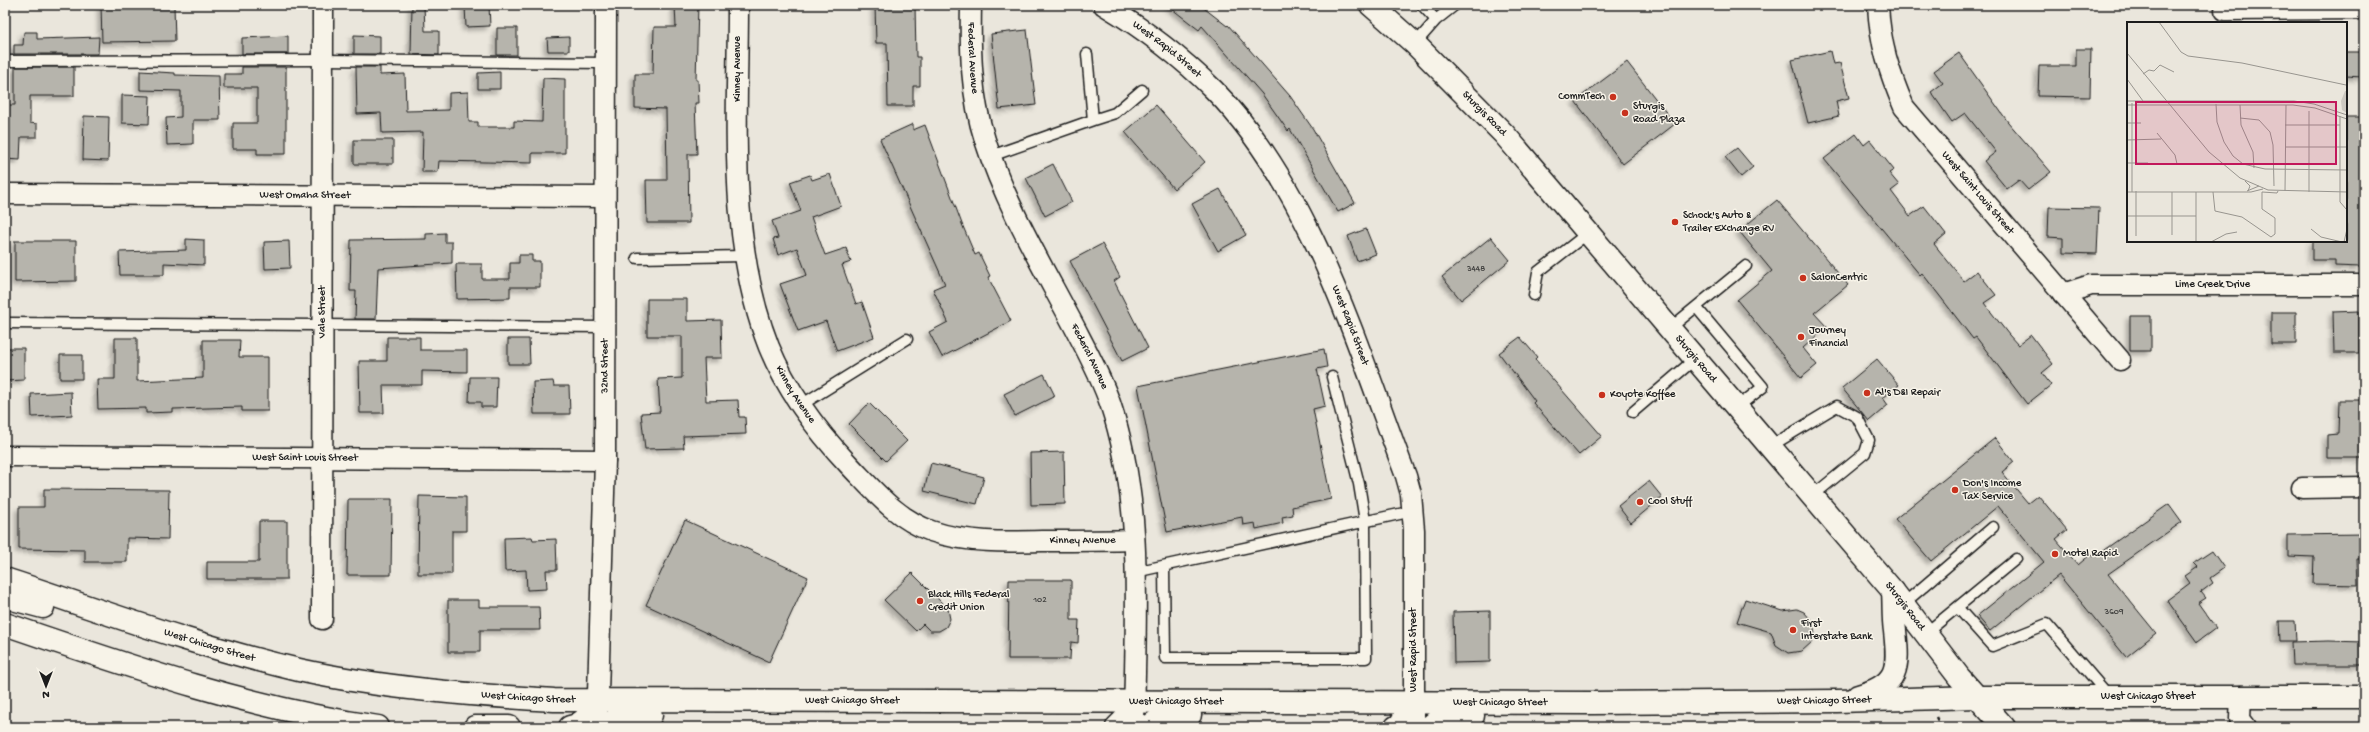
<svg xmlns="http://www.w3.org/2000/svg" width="2369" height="732" font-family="'Gochi Hand',sans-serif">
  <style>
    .building { fill: #b6b4ac; stroke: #1c1c1c; filter: url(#shadow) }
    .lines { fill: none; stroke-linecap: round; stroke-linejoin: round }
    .lane-casing { stroke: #1c1c1c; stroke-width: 13 }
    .street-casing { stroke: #1c1c1c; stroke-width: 23 }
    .secondary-casing { stroke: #1c1c1c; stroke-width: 25 }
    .primary-casing { stroke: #1c1c1c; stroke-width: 25 }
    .path { stroke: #1c1c1c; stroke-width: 2.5; stroke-dasharray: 4 3; stroke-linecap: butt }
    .lane { stroke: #f7f3e8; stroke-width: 10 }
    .street { stroke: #f7f3e8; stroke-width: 20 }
    .secondary { stroke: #f7f3e8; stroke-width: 22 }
    .primary { stroke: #f7f3e8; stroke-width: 22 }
    .poi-dot { fill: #c8321e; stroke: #f7f3e8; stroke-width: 1.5 }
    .labels { text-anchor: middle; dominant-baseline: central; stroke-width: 3; stroke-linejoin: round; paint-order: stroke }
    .number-label { font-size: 9px; fill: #424240 }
    .street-label { font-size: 11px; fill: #1c1c1c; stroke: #f7f3e8 }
    .poi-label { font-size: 11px; fill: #1c1c1c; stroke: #f7f3e8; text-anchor: start }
    .inset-road { fill: none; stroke: #98958f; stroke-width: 1 }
    .view { fill: #c2185b; fill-opacity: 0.15; stroke: #c2185b; stroke-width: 2 }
    .inset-edge { fill: none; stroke: #1c1c1c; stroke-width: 2 }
  </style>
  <defs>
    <filter id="shadow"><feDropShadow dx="-3.5" dy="3.5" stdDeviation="2" flood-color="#0004"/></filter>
  </defs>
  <rect width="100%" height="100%" fill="#eae6dc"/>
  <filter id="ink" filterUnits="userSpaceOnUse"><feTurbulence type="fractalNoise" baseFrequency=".025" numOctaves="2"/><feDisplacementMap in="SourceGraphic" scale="8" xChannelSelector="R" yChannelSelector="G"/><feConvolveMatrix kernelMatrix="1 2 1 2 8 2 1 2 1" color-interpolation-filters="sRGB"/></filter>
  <g filter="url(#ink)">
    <!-- building -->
    <path class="building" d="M101,5H174L175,41L102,42Z
      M412,5H424L425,31H439V55L411,54Z
      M465,5H489L490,26L466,27Z
      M675,5H698L696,80H698L699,103H695L697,154H688L689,223H647L646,180H667L666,109L635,108V74H653L654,27H676Z
      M875,5H915L916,57H920V86H913V106H888L887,43H876Z
      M1167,5H1200L1227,26L1228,25L1290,96L1313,129L1355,203L1338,212L1290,129L1288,131L1262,94L1202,26L1199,30Z
      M497,28H517V55H497Z
      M1027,30L1036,105L999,109L991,34Z
      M24,32H37V39L99,37L98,54H14V45H23Z
      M354,35L380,36V54H354Z
      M288,36V54H242V38Z
      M569,37V51H548L547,38Z
      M2076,49H2091L2090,97L2038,96L2039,66H2076Z
      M1830,51L1833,64L1840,63L1849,98L1836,101L1839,116L1808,123L1792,60Z
      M2346,52H2363L2362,77L2346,76Z
      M1959,53L2008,122L2051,172L2028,190L2019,180L2007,189L1984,161L1996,152L1965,113L1952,122L1931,92L1943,83L1934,71Z
      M1627,62L1675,124L1623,164L1575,101Z
      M15,67H74V96H30V123L37,124V137H21L20,160L5,159V105H15Z
      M242,67H286V154H257V149H233V123H257V88H224V74H242Z
      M356,67H380V75L405,74L406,111L449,110V93L468,92L469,122H478V127H514V121L542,122L543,78L565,79V153H532V163L439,161L438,172H422L423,132L382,133L381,113L357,114Z
      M140,71L175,73V75L219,76L220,120H193V144L167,145L166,118L181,117V91L140,90Z
      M500,72V89H478V73Z
      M122,95L150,96L149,124L122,123Z
      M1156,105L1205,162L1174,189L1125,132Z
      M84,116L109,117L108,161L83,160Z
      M2346,117H2362L2361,173H2363V206H2361L2360,267L2335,266V260H2312V241H2346Z
      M913,124V130L925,125L962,224L975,255L979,253L990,276L988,277L1011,321L942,357L929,332L948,322L933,289L945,284L880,139Z
      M1856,134L1864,145L1870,140L1894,170L1889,173L1899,185L1891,191L1910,216L1924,206L1946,234L1934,244L1964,281L1977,271L1996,295L1984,303L2009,335L2018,345L2031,335L2053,364L2042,373L2051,385L2027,404L1976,337L1973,339L1922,273L1920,275L1824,159Z
      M354,140H393V164H354Z
      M1737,148L1753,167L1741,177L1725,157Z
      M1053,164L1072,202L1045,216L1026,178Z
      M830,174L841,206L811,217L825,255L846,248L851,262L842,265L856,304L862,302L874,337L837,351L826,321L798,331L780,284L807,275L797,248L778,255L773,239L778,238L772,221L801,211L790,182L810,175L812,180Z
      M1220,189L1246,235L1218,251L1192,204Z
      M1777,200L1848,285L1814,313L1827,327L1803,348L1817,365L1801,378L1737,300L1772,271L1739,231Z
      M2049,207L2099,208L2097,254L2063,253V238L2048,237Z
      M1366,229L1376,254L1357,261L1348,236Z
      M445,233V242H452V263L378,268L376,319H355L356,291H350L351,240L426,239V234Z
      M1491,237L1510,260L1461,300L1442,277Z
      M186,239L204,240V265L164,263V275H120L119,252L186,250Z
      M15,241H76V281L15,282Z
      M289,241L290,268L265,269L264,242Z
      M1102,244L1120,277L1114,281L1148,348L1122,361L1070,261Z
      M519,255H532V261H540V287H510V298L457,299L456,264H482V279H510V263H519Z
      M647,299H687V321L721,320L722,358H704L706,401L738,400L739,417H745L746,434L683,436L684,448L645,449L641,413L660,412L658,379L682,378V336H647Z
      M2359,311V353H2334L2333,312Z
      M2271,312H2296V344H2271Z
      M2130,316H2151V351H2130Z
      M387,337H420V350H467V372L422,371V385H383L384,413H360L359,361H387Z
      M1520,337L1537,357L1535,359L1602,436L1579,455L1533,403L1535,401L1499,353Z
      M115,338H137V381L203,378V340H240L239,357H268V411H242V407L173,409V412L146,413V408L98,409L97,379H115Z
      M508,339H529L530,364H508Z
      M5,348H24V380L6,381Z
      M1324,349L1327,367L1317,369L1325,406L1313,409L1331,499L1292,507L1293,515L1282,517L1283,523L1256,529L1255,523L1243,525L1242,517L1167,532L1138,386Z
      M60,355H82V379H60Z
      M1877,359L1899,385L1883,398L1888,405L1869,421L1842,388Z
      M1044,374L1055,396L1015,416L1004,394Z
      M470,377H497L496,407H481V402H469Z
      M553,381L554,386H569L570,414H534L533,382Z
      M71,392L72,415L32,417L31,394Z
      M2340,400H2363L2362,434H2364V458H2327V435L2339,434Z
      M869,403L907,441L886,461L849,424Z
      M1995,438L2014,462L2002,472L2028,503L2038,495L2067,530L2056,539L2078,565L2091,554L2094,557L2169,504L2182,522L2108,574L2156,633L2126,657L2059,575L1990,631L1977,616L2044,562L1998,506L1931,561L1895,519Z
      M1064,452L1065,504L1031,505L1030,453Z
      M931,463L984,477L977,504L924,491Z
      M1649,481L1662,497L1631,523L1618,506Z
      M44,489L169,490L168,539L127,538V562H85V550L19,549V507H44Z
      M419,496L466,497V531H452V574H418Z
      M348,499H392L391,575H347Z
      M685,520L808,577L769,662L646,605Z
      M259,521H287V579H207V562H259Z
      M2364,534V559H2357L2358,585L2313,584L2314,557L2288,556V535Z
      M532,537L533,540L556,539L557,570H546L547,589L527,590L526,570L505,571L504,538Z
      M2212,551L2224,568L2210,578L2213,583L2201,592L2206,598L2198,603L2216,628L2197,642L2167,600L2190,583L2185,576L2198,567L2194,563Z
      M912,573L948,609L950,619L946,627L939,631H930L923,624L916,631L884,600Z
      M1009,580H1071V620H1079L1078,643L1071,642L1070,659H1008Z
      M1745,599L1783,611L1797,609L1804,612L1813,622L1815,635L1812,642L1802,651L1788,653L1776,645L1771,632L1737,622Z
      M448,600H479V607H539L540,630H480V652H448Z
      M1490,611V662L1454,663L1453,612Z
      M2279,621H2295L2296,641H2280Z
      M2329,641L2364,642V665H2292L2291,642Z"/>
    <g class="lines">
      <defs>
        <path id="lane" d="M1422,5L1436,20
          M1415,44L1436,20L1455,5
          M5,61L323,60L606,63
          M1093,120L1115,113L1142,90
          M991,156L1093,120L1087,54
          M637,258L744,256
          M1534,295L1538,272L1588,233
          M1696,307L1763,387L1736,408
          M5,323L606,327
          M1669,329L1746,266
          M801,405L907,339
          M1633,412L1695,359
          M1769,447L1837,406L1857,417L1869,440L1865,453L1811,497
          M1164,566L1165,658H1366L1365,521L1359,484L1332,377
          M1135,572L1413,511
          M1902,605L1993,527
          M1958,608L1992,646L2047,624L2109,696
          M1926,633L2016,559"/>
        <g id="street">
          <path id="s1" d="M738,5C738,117 727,241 769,347C787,391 818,432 850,466C874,491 897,519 931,531C966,543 1005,542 1042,541C1073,541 1104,541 1134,540"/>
          <path id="s2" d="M971,5C970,50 971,97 985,140C1006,206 1043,267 1075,328C1088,353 1101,377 1110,403C1145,507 1135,619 1134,727"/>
          <path id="s3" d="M1104,5C1144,29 1181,57 1214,90C1311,188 1358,349 1406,476L1411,494L1414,530V727"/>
          <path id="s4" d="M1878,5C1880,44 1889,72 1904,107L2120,360"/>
          <path d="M2225,10L2364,9"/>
          <path id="s5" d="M5,194L605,197"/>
          <path id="s6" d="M2063,294L2091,285H2364"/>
          <path id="s7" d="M5,456L605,460"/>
          <path d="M2302,488L2364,487"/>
          <path id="s8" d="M322,619L323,5"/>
          <path d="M2241,696L2240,719L2246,727"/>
          <path id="s9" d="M597,727L605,460L606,5"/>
        </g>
        <g id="secondary">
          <path id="s10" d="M1977,697H2364"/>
        </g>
        <g id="primary">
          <path id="s11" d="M1371,5L1415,44L1504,134L1893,591L1959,677L2004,727"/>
          <path id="s12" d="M5,579C102,611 199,647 299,670C381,688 471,695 554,700L1591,703L1837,701L1977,697"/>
          <path d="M5,597L43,607"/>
          <path d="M5,624C128,666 249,708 378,727"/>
          <path d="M1858,696C1899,685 1899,668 1895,631C1893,618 1894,604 1893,591"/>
          <path d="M475,727H509"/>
          <path d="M570,727C584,724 591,713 597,700"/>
          <path d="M609,727C617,711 636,714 651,715"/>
          <path d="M1117,727L1127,717L1134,702"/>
          <path d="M1148,727L1163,717L1190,715"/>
          <path d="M1396,727L1400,725L1413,702"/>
          <path d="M1429,727L1439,719L1473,716"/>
        </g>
      </defs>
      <!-- lane casing -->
      <use href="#lane" class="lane-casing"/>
      <!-- street casing -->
      <use href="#street" class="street-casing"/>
      <!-- secondary casing -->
      <use href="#secondary" class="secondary-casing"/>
      <!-- primary casing -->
      <use href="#primary" class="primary-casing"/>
      <!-- path -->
      <path class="path" d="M1936,717L1941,727"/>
      <!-- lane -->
      <use href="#lane" class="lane"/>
      <!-- street -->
      <use href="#street" class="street"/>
      <!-- secondary -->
      <use href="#secondary" class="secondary"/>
      <!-- primary -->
      <use href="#primary" class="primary"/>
    </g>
  </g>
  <!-- markers -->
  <g class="poi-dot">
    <circle cx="1613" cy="97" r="4"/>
    <circle cx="1625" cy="113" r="4"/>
    <circle cx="1675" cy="222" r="4"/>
    <circle cx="1803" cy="278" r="4"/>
    <circle cx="1801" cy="337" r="4"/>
    <circle cx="1867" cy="393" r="4"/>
    <circle cx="1602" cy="395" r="4"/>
    <circle cx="1955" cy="490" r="4"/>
    <circle cx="1640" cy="502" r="4"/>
    <circle cx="2055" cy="554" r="4"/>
    <circle cx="920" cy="601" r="4"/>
    <circle cx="1793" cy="630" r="4"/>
  </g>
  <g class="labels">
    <!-- number labels -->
    <g class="number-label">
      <text x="1476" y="269">3448</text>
      <text x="1040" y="600">102</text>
      <text x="2114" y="612">3609</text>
    </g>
    <!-- street labels -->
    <g class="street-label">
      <text stroke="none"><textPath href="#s3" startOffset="77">West Rapid Street</textPath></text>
      <text stroke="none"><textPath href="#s2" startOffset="53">Federal Avenue</textPath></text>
      <text transform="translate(738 69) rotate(-90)">Kinney Avenue</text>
      <text stroke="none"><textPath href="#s11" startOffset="157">Sturgis Road</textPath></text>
      <text stroke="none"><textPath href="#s4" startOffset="219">West Saint Louis Street</textPath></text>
      <text stroke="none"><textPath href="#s5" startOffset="300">West Omaha Street</textPath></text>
      <text stroke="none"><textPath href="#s6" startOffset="151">Lime Creek Drive</textPath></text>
      <text stroke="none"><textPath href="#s8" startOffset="307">Vale Street</textPath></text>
      <text stroke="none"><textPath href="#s3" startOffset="413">West Rapid Street</textPath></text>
      <text stroke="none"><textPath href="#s2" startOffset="377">Federal Avenue</textPath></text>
      <text stroke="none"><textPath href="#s11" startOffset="481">Sturgis Road</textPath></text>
      <text stroke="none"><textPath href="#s9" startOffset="361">32nd Street</textPath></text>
      <text stroke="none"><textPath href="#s1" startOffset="400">Kinney Avenue</textPath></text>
      <text stroke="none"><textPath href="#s7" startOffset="300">West Saint Louis Street</textPath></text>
      <text stroke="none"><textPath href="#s1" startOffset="748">Kinney Avenue</textPath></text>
      <text stroke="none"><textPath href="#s11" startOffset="805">Sturgis Road</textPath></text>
      <text stroke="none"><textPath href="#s12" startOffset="215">West Chicago Street</textPath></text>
      <text transform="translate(1414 650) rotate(-90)">West Rapid Street</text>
      <text stroke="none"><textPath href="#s10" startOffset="171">West Chicago Street</textPath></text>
      <text stroke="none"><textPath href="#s12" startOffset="539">West Chicago Street</textPath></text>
      <text stroke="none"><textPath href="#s12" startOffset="863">West Chicago Street</textPath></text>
      <text stroke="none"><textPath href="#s12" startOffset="1835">West Chicago Street</textPath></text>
      <text stroke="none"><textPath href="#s12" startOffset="1187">West Chicago Street</textPath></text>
      <text stroke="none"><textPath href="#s12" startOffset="1511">West Chicago Street</textPath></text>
    </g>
    <!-- poi labels -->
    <g class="poi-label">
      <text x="1605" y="97" text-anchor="end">CommTech</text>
      <text x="1633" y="107">Sturgis<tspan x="1633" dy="13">Road Plaza</tspan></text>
      <text x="1683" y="216">Schock's Auto &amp;<tspan x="1683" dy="13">Trailer Exchange RV</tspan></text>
      <text x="1811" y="278">SalonCentric</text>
      <text x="1809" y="331">Journey<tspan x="1809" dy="13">Financial</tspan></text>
      <text x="1875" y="393">Al's D&amp;I Repair</text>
      <text x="1610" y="395">Koyote Koffee</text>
      <text x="1963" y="484">Don's Income<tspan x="1963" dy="13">Tax Service</tspan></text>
      <text x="1648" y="502">Cool Stuff</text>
      <text x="2063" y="554">Motel Rapid</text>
      <text x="928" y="595">Black Hills Federal<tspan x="928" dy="13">Credit Union</tspan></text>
      <text x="1801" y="624">First<tspan x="1801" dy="13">Interstate Bank</tspan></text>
    </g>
  </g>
  <!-- overview -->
  <g transform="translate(2127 22)">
    <rect width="220" height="220" fill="#eae6dc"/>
    <path d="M218,69H220V91L215,88L214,79Z" fill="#ccc8c0"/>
    <path class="inset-road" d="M32,0L54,30L61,34L115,41L219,63M0,31L82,130L113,156L141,168L220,170M16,52L22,48L27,49L33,43L47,50M0,57L16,79M0,79H167L187,82L220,93M5,81V170M89,82L90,100L97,120L106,134L116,142L138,147L220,148M0,83H166L188,86L220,97M113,83L114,103L126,130L127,146M213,94V180L220,188M113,96L132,98L143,110L146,123L147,164M0,101H14M158,103H213M30,111L48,133L50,142M0,118L34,117M158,125H220M0,141H21M40,142H65M118,159L123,164L121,169M120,169L132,164M158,169L159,83M0,170H124L136,167M69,170V220M86,170L88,189L115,195L144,215L148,212V196L135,187V170L150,171L151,169M182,170V89M0,194H69M184,207L194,215L215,220M45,213V170M9,214V169M84,220L99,212L110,210M217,220L220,207"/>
    <path class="view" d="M9,80H209V142H9Z"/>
    <rect width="220" height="220" class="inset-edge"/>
  </g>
  <!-- margin -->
  <rect width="2369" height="732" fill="none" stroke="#f7f3e8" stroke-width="20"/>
  <rect x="10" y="10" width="2349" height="712" fill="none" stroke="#1c1c1c" stroke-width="1.5" filter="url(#ink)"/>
  <!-- north arrow -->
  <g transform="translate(46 686) rotate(180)" stroke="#f7f3e8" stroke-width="3" paint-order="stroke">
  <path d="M0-3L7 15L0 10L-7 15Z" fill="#1c1c1c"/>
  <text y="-6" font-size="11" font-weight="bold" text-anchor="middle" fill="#1c1c1c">N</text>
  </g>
</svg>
